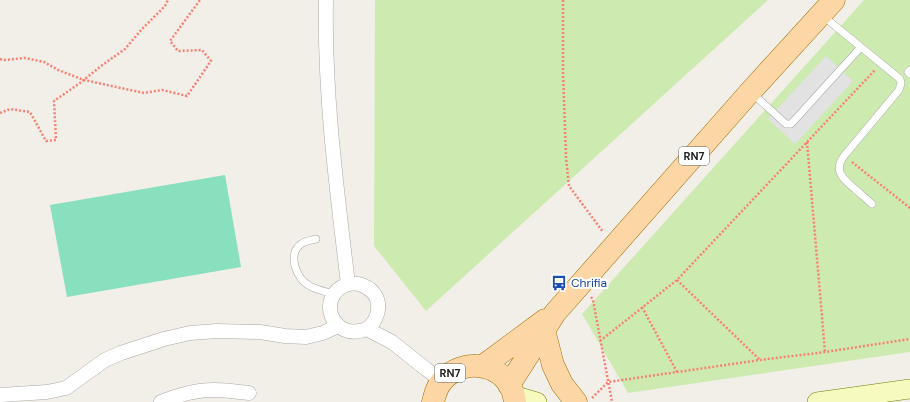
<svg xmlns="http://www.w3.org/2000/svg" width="910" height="402" font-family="'DM Sans',sans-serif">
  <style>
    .grass { fill: #cdebb0 }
    .pitch { fill: #88e0be }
    .parking { fill: #e2e2e2 }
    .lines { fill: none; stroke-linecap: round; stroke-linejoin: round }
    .lane-casing { stroke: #a9a9a9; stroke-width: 8 }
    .street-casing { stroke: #a9a9a9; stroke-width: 15 }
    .secondary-casing { stroke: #707d05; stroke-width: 20 }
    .primary-casing { stroke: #a06b00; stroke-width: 23 }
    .path { stroke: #fa8072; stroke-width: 2.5; stroke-dasharray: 2 2; stroke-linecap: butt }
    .lane { stroke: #fff; stroke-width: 7 }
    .street { stroke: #fff; stroke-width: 14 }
    .secondary { stroke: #f7fabf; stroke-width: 19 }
    .primary { stroke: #fcd6a4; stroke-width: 22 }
    .labels { text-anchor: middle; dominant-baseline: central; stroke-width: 4; stroke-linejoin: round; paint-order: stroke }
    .shield { fill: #fff; stroke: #646464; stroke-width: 1 }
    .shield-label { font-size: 11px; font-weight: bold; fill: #222 }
    .transit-label { font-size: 12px; fill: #164399; stroke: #fff; text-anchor: start }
  </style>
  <rect width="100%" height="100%" fill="#f2efe9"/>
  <!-- grass -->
  <path class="grass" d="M375,0H768L426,311L374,246Z
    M864,0H910V352L628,393L582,314Z"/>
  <!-- pitch -->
  <path class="pitch" d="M225,175L241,267L67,297L50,205Z"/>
  <!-- parking -->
  <path class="parking" d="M826,56L853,81L795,144L768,119Z"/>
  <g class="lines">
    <defs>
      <path id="lane" d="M823,16L900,79L901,83L899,90L844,156C833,171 843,179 855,189C861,194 866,199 872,204
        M910,70L908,72L910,74
        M752,93L786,124H791L861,47
        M316,239C312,240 305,241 301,244C287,254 296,279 310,286C317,290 327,292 334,294"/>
      <path id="street" d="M326,0C324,94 337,191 348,284
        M367,329C382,317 383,294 364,286C359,283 351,283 346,285C316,296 331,343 367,329L392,342L426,369L442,381
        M0,395L47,392L66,388L105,360L121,353L164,339L190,333L217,331L260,332L285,336L306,337L323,333L338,326
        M161,402C178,395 198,389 217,390C227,390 238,392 249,393"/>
      <path id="secondary" d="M513,395L537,402
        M817,402L910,389"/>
      <path id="primary" d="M544,330L553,365L562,384L576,402
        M483,366L545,320
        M509,385L555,313L750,92L834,0
        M433,402C435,394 437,386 443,380C462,358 500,362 512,390C514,394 514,398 515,402"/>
    </defs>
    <!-- lane casing -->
    <use href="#lane" class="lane-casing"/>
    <!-- street casing -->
    <use href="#street" class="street-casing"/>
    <!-- secondary casing -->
    <use href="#secondary" class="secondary-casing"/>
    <!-- primary casing -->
    <use href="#primary" class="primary-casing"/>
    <!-- path -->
    <path class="path" d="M563,0V72L566,157L569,186L603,232
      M0,59L4,60L25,58L44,62L58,70L84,80L144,93L162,90L187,96L211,61L202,50L178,51L170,41L200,0
      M0,113L10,109L30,112L46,141L56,140L54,101L80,83L101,66L125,49L141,30L165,6L168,0
      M807,142L825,352
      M852,162L910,208
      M677,280L760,360
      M591,297L593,300L612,402
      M642,307L677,372
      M600,341L677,280L875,70
      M592,398L608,382L760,360L825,352L910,339"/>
    <!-- lane -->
    <use href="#lane" class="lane"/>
    <!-- street -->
    <use href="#street" class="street"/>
    <!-- secondary -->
    <use href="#secondary" class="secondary"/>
    <!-- primary -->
    <use href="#primary" class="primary"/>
  </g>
  <!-- icons -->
  <defs>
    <symbol id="bus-bare" viewBox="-9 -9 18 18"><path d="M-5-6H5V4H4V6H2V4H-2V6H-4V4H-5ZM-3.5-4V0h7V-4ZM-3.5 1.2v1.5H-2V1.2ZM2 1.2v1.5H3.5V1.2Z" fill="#1a4fb4" stroke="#fff" stroke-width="2.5" paint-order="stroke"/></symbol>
  </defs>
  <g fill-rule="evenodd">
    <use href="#bus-bare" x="548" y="272" width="22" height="22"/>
  </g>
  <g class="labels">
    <!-- shield labels -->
    <g class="shield">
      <rect x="679" y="147" width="30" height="18" rx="3"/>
      <rect x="435" y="364" width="30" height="18" rx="3"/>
    </g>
    <g class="shield-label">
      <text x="694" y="156">RN7</text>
      <text x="450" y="373">RN7</text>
    </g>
    <!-- transit labels -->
    <g class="transit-label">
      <text x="571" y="283">Chrifia</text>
    </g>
  </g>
</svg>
